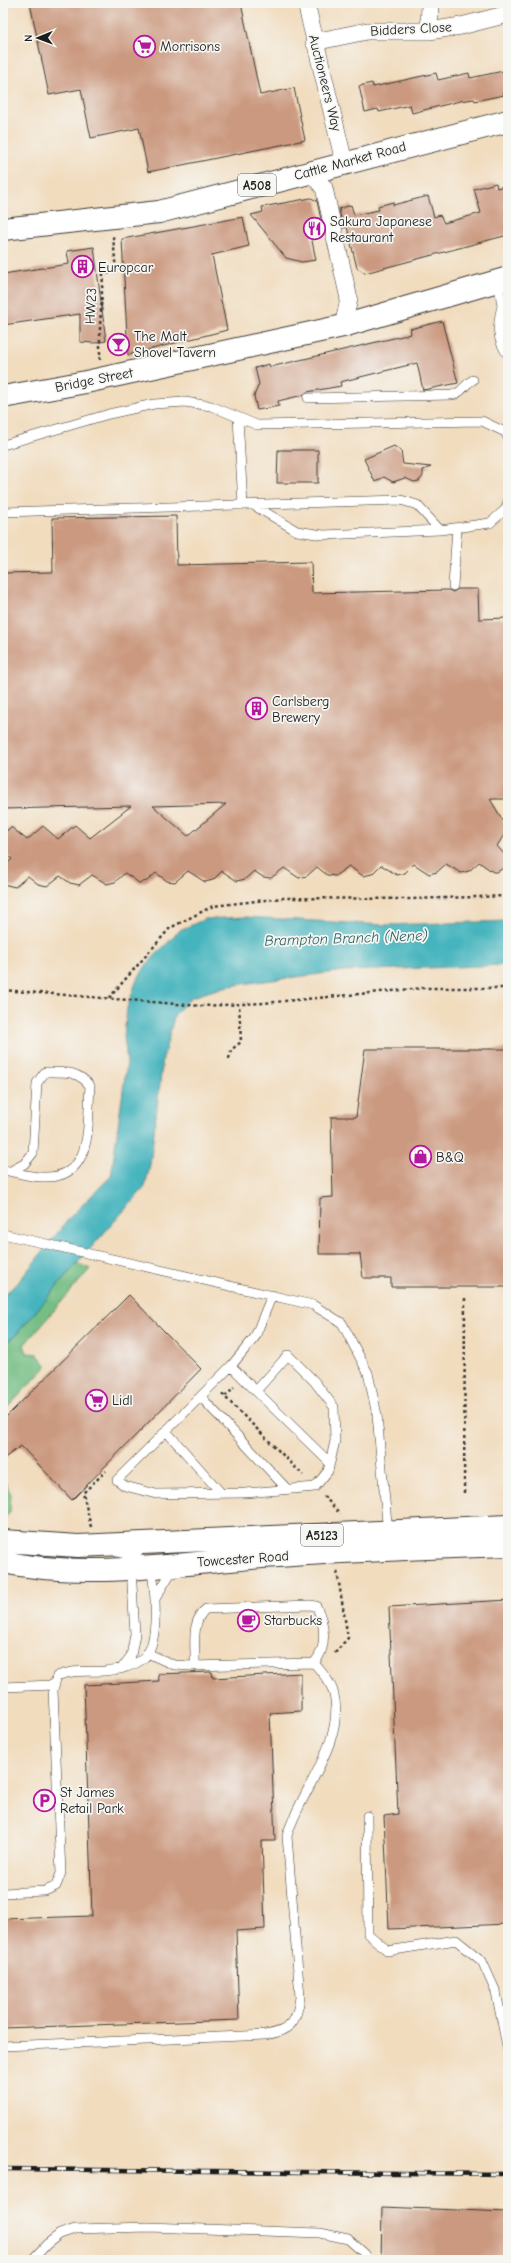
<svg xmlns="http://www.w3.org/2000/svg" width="511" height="2263" font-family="'Comic Neue',sans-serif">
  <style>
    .forest { fill: #75be84; stroke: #486d50 }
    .water { fill: #44b4bd; stroke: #30686c }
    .building { fill: #cb997f; fill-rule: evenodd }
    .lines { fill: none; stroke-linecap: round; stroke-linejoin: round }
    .service-casing { stroke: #3c3934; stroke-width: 10 }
    .minor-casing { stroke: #3c3934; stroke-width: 18 }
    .primary-casing { stroke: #3c3934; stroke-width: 24 }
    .trunk-casing { stroke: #3c3934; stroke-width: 24 }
    .path { stroke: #3c3934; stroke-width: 2.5; stroke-dasharray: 3 3; stroke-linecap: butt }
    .service { stroke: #fff; stroke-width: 9 }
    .minor { stroke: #fff; stroke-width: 17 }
    .primary { stroke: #fff; stroke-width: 22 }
    .trunk { stroke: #fff; stroke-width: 22 }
    .rail-casing { stroke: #1c1c1c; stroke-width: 4.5 }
    .rail { stroke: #f6f6f2; stroke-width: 3; stroke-dasharray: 9; stroke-linecap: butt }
    .labels { text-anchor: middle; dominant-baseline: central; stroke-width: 3.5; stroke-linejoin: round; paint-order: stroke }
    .shield { fill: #f6f6f2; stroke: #5d5d5c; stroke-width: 1 }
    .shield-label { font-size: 13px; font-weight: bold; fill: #1c1c1c }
    .street-label { font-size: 14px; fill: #1c1c1c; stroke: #f6f6f2 }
    .poi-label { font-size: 14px; fill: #1c1c1c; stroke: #f6f6f2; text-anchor: start }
    .water-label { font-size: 15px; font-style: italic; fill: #2e6064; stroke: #f6f6f2 }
  </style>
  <rect width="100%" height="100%" fill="#f6f6f2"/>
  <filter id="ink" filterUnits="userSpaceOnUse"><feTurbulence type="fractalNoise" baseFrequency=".025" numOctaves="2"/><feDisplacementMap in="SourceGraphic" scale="8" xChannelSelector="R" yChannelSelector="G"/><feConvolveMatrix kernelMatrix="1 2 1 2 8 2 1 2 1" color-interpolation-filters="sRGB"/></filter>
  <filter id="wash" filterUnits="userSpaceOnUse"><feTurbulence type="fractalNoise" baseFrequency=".012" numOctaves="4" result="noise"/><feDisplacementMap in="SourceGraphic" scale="16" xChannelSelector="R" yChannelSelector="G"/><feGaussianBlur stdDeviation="0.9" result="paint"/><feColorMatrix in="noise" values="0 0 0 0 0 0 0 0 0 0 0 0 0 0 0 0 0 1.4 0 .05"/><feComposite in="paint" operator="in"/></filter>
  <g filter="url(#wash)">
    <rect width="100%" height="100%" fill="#f1dcbe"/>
    <!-- forest -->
    <path class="forest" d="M77,1263L90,1269L24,1345L27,1353L37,1354L47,1366L7,1408L3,1406V1345L15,1336Z
      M3,1479L11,1494L10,1512L3,1520Z"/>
    <!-- water -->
    <path class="water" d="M245,917L385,925L508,921V965L344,971L249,983L224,987L192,997L175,1014L163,1058L150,1165L145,1187L64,1278L15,1336L3,1345V1295L16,1285L71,1216L111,1176L127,1062L124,1036L127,1008L136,982L147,964L180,930L205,919Z"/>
    <g id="blocks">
      <!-- building -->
      <path class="building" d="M30,3H241L260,95L294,88L305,140L148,172L139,128L91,138L81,89L49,95Z
        M508,70V91L503,92L504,95L475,101L474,99L460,101L412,113L410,105L379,112L378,109L365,112L359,86L372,83L373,87L436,73L438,80L469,73L470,78Z
        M496,183L497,188L508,185V235L365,273L357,268L347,227L343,228L339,209L351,205L354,215L379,210L378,206L393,202V205L428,196L434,217L440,215L444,223L481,213L474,189Z
        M311,198L317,201L324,233L311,236L316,260L302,262L286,258L251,215L263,212L262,207Z
        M243,217L249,246L212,255L227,330L128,355L122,239Z
        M94,247L106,341L95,343L80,342V314L3,325V274L69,264L67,251Z
        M442,321L458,383L423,390L417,363L340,382L341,386L307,392L303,395L278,401L279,406L257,410L254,396L259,384L255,368L269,364L270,367L411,334L410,329Z
        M394,446L401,451L403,464L431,467L423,470V476L419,481L414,482L405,478L393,482L384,477L375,482L364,459Z
        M278,450H318V483H277Z
        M176,516L177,565L311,562L312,593L448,590L453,592L458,589H478L479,619L508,618V799H490L505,824V833L497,846L506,856L505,867L497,872H493L479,862L469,871L461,873L446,864L437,872L429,874L414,864L405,873L397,875L381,865L372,874L363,876L349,866L335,876L327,875L317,867L307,876L299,878L284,868L271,878L263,877L254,871L245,879L237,881L222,871L213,880L205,882L188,871L175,882L167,881L156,873L147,881L139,883L125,873L115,882L107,884L92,875L79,885L70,883L60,876L47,886L38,884L28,876L15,887L3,884V867L12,859L3,852V834L11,827L27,840L43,826L58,839L75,825L90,838L131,806L3,809V573L53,572L52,518ZM226,804L188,836L153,806Z
        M365,1049H508V1287H391V1278H363L360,1254H319L320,1198L333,1197L331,1117H356Z
        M129,1295L201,1369L72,1500L21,1446L3,1459V1420Z
        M508,1600V1924L389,1929L384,1816L398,1814L389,1607Z
        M212,1672L213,1678L301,1673V1711L270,1713L275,1841H262L265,1929L236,1931L239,2020L3,2028V1919L92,1916L84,1685L159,1681L158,1674Z
        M382,2207L508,2212V2260H381Z"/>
    </g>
  </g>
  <g filter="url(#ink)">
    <use href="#blocks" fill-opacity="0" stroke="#3c3934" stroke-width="1"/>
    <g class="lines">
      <defs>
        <path id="service" d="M498,280L502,306L508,318
          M502,306C497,325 496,339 508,355
          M308,398L452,395C463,393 464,384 473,380
          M238,418L243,505
          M3,445L109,414L154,404L185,402L211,406L257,425L482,421L505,432L508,438
          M253,505L297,531L323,535L440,530L490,523L506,509L508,501
          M3,512L401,500L417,505L440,530
          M453,586L457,528
          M3,1170C16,1172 29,1177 42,1177C95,1180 87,1123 90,1086C78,1070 63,1072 45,1072L37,1083L33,1153L24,1164L11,1171
          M3,1234L313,1305L342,1323L368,1373L377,1415L388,1533
          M272,1295L255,1337L231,1366L117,1480L125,1486L156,1494L245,1493L315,1487L328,1471L335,1441L334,1407L314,1381L288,1355L256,1391L330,1463
          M231,1366L256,1391
          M201,1397L287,1489
          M166,1431L221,1493
          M155,1599L170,1574L178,1572
          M147,1653L174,1665L192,1666L314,1663C328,1648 325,1623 316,1606L310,1605L206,1609C190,1621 196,1647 195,1666
          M121,1669L131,1656L135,1634L131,1568
          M3,1687L54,1685
          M367,1816L368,1934L388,1951L456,1940L482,1961L496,1992L508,2051
          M3,1893L45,1891L56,1886L61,1873L53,1690L57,1676C73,1669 88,1672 105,1671C119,1670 132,1667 143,1659C161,1644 155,1587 151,1567L134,1555L121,1553
          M3,2046L265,2035C291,2031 297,2022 300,1997L287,1836C299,1793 348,1739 333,1691C330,1681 321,1671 314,1663
          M32,2260L47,2244L60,2234L75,2229L148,2227L320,2233L348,2239L365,2254L367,2260"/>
        <path id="minor" d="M306,3L344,162
          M429,31L430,3
          M314,42L367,31H429L461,26L508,14
          M310,171L324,188L349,299L343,326"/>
        <path id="primary" d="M3,1541L78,1546L508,1526
          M3,1562C84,1579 169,1565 251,1558C336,1551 422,1548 508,1545"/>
        <path id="trunk" d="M3,229L159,212L508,121
          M3,397L86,382L343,326L508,278"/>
      </defs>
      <!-- service casing -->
      <use href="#service" class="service-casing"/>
      <!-- minor casing -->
      <use href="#minor" class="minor-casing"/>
      <!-- primary casing -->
      <use href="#primary" class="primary-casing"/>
      <!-- trunk casing -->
      <use href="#trunk" class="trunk-casing"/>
      <!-- path -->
      <path class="path" d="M100,360V326L103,274L116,272L113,236
        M3,990L202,1006L264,1003L423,988H508
        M109,998L170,928L213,906L283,898L410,899L508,896
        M229,1059L231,1050L241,1042L239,1004
        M222,1394L303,1475
        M225,1396L234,1387
        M464,1493L465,1295
        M324,1496L340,1514
        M91,1527L83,1493L106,1471
        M335,1653L348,1638L337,1571"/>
      <!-- service -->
      <use href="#service" class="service"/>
      <!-- minor -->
      <use href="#minor" class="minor"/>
      <!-- primary -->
      <use href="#primary" class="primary"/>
      <!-- trunk -->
      <use href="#trunk" class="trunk"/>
      <defs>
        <path id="rail" d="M3,2169L508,2174"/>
      </defs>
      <!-- rail casing -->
      <use href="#rail" class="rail-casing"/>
      <!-- rail -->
      <use href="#rail" class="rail"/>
    </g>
  </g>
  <!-- icons -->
  <defs>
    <symbol id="supermarket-ring" viewBox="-11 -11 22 22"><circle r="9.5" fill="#f6f6f2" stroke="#b5179e" stroke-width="1.5"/><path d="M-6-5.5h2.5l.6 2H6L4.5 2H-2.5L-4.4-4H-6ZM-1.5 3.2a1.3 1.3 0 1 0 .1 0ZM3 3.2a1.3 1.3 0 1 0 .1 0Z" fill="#b5179e"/></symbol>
    <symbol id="restaurant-ring" viewBox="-11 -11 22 22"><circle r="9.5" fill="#f6f6f2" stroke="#b5179e" stroke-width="1.5"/><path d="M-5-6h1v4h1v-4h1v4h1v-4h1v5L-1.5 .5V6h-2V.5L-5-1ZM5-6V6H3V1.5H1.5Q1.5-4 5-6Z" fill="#b5179e"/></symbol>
    <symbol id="building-ring" viewBox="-11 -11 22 22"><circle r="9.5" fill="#f6f6f2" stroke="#b5179e" stroke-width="1.5"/><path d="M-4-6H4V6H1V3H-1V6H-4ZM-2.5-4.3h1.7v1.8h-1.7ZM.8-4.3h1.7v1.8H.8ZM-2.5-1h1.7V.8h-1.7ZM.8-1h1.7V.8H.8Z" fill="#b5179e"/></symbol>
    <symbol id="bar-ring" viewBox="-11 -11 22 22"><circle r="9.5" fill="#f6f6f2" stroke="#b5179e" stroke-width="1.5"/><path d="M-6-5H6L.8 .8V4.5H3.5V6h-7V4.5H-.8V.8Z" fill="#b5179e"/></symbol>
    <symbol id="shop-ring" viewBox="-11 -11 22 22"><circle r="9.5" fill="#f6f6f2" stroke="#b5179e" stroke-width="1.5"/><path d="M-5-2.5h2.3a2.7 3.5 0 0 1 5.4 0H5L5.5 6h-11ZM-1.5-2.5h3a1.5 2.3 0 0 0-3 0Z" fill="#b5179e"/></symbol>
    <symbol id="cafe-ring" viewBox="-11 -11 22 22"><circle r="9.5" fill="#f6f6f2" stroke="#b5179e" stroke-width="1.5"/><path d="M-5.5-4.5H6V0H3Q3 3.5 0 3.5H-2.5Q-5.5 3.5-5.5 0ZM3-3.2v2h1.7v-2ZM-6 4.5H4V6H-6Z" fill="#b5179e"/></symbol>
    <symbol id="parking-ring" viewBox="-11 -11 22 22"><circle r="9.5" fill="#f6f6f2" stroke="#b5179e" stroke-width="1.5"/><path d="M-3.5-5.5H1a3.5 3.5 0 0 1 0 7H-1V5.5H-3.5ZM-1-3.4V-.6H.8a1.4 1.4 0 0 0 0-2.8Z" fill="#b5179e"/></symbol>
  </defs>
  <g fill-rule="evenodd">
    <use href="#supermarket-ring" x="132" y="34" width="25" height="25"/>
    <use href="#restaurant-ring" x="302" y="216" width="25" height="25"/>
    <use href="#building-ring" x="70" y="254" width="25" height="25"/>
    <use href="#bar-ring" x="106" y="332" width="25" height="25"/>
    <use href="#building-ring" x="244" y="696" width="25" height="25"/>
    <use href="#shop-ring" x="408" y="1144" width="25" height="25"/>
    <use href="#supermarket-ring" x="84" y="1388" width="25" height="25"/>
    <use href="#cafe-ring" x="236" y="1608" width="25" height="25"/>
    <use href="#parking-ring" x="32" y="1788" width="25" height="25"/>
  </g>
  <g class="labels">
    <!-- shield labels -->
    <g class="shield">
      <rect x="238" y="174" width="38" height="22" rx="3"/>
      <rect x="301" y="1524" width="42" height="22" rx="3"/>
    </g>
    <g class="shield-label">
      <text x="257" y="185">A508</text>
      <text x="322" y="1535">A5123</text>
    </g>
    <!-- street labels -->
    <g class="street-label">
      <text transform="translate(411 29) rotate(-3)">Bidders Close</text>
      <text transform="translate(325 83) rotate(76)">Auctioneers Way</text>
      <text transform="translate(350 161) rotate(-15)">Cattle Market Road</text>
      <text transform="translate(91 306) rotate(-87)">HW23</text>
      <text transform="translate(94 380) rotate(-11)">Bridge Street</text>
      <text transform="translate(243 1559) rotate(-4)">Towcester Road</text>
    </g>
    <!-- poi labels -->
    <g class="poi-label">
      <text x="160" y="46">Morrisons</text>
      <text x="330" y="221">Sakura Japanese<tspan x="330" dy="16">Restaurant</tspan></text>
      <text x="98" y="267">Europcar</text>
      <text x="134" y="336">The Malt<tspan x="134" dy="16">Shovel Tavern</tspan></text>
      <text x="272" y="701">Carlsberg<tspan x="272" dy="16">Brewery</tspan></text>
      <text x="436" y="1157">B&amp;Q</text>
      <text x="112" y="1400">Lidl</text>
      <text x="264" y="1620">Starbucks</text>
      <text x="60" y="1792">St James<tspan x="60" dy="16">Retail Park</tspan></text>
    </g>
    <!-- water labels -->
    <g class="water-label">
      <text transform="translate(346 938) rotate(-2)">Brampton Branch (Nene)</text>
    </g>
  </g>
  <!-- margin -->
  <rect width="511" height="2263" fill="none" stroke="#f6f6f2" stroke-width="16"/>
  <!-- north arrow -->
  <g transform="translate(38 38) rotate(269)" stroke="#f6f6f2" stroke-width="3" paint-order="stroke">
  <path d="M0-3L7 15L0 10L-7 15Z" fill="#1c1c1c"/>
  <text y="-6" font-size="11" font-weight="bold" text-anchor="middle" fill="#1c1c1c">N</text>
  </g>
</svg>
